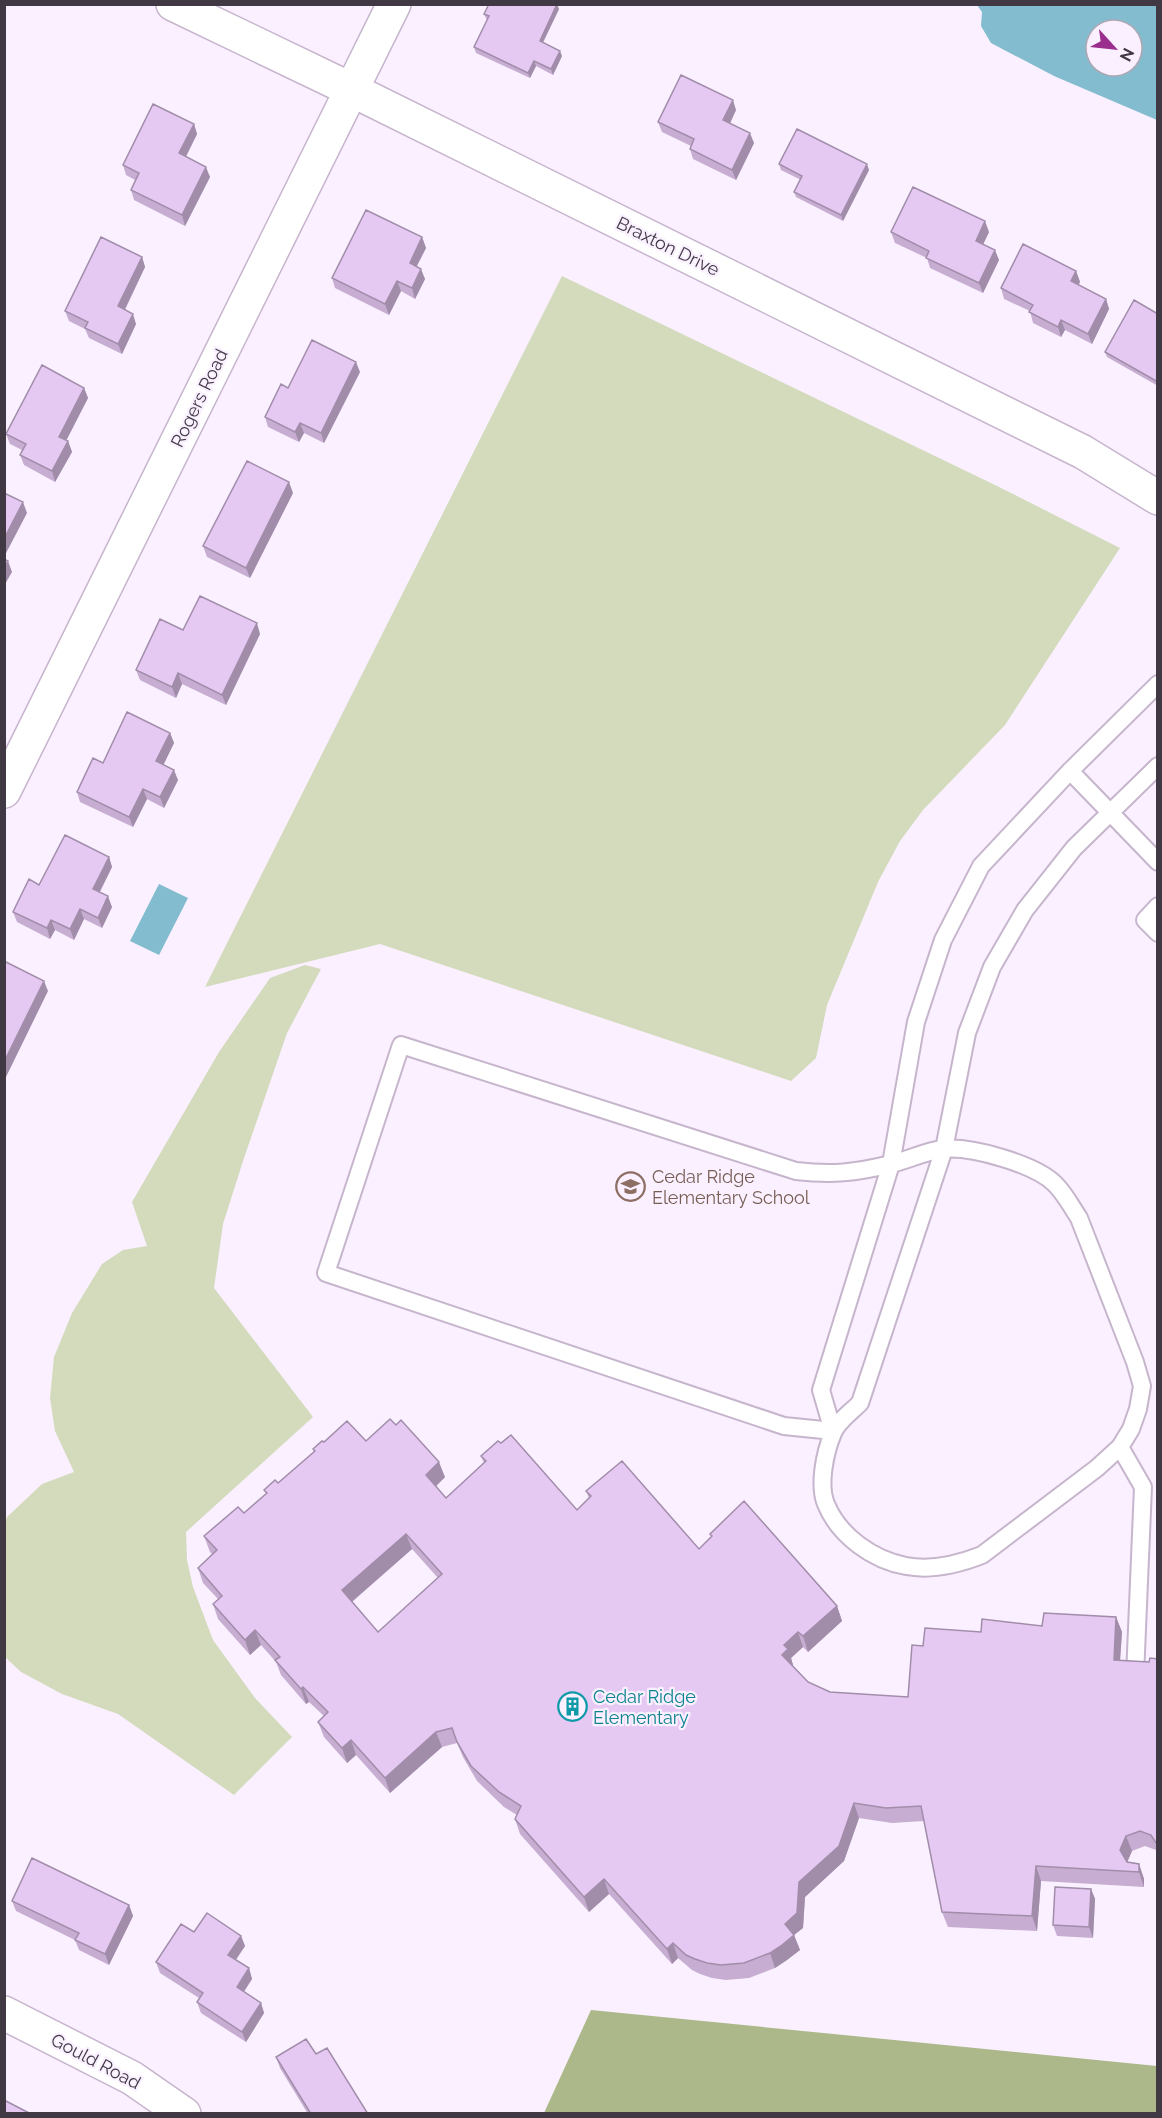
<svg xmlns="http://www.w3.org/2000/svg" width="1162" height="2118" font-family="Raleway,sans-serif">
  <style>
    .green { fill: #d3dbbc }
    .forest { fill: #acb88a }
    .water { fill: #83bcce; fill-rule: evenodd }
    .lines { fill: none; stroke-linecap: round; stroke-linejoin: round }
    .service-casing { stroke: #c6b5cc; stroke-width: 20 }
    .minor-casing { stroke: #c6b5cc; stroke-width: 36 }
    .tertiary-casing { stroke: #c6b5cc; stroke-width: 36 }
    .service { stroke: #fff; stroke-width: 16 }
    .minor { stroke: #fff; stroke-width: 33 }
    .tertiary { stroke: #fff; stroke-width: 33 }
    .wall { fill: #c6add1; fill-rule: evenodd }
    .shaded-wall { fill: #a18daa }
    .building { fill: #e6c9f3; stroke: #a18daa; stroke-width: 1.5; fill-rule: evenodd }
    .labels { text-anchor: middle; dominant-baseline: central; stroke-width: 4.5; stroke-linejoin: round; paint-order: stroke }
    .street-label { font-size: 18px; fill: #403943; stroke: #faf0ff }
    .education-label { font-size: 18px; fill: #785e54; stroke: #faf0ff; text-anchor: start }
    .culture-label { font-size: 18px; fill: #0d838f; stroke: #faf0ff; text-anchor: start }
  </style>
  <rect width="100%" height="100%" fill="#faf0ff"/>
  <!-- green -->
  <path class="green" d="M562,276L995,485L1120,548L1005,725L923,810L900,841L878,882L827,1005L816,1058L791,1081L380,944L205,987Z
    M305,965L321,969L287,1033L243,1161L223,1224L214,1288L313,1417L186,1532L187,1560L193,1587L213,1640L255,1698L292,1737L234,1795L118,1714L62,1694L21,1672L5,1657V1524L7,1517L42,1484L74,1472L55,1431L50,1398L54,1357L72,1313L102,1264L123,1250L147,1246L132,1202L219,1052L270,978Z"/>
  <!-- forest -->
  <path class="forest" d="M591,2010L1157,2066V2113H544Z"/>
  <!-- water -->
  <path class="water" d="M977,5H1157V120L1054,76L991,43L981,26L982,12ZM1096,30H1132V66H1096Z
    M159,884L188,898L159,955L130,941Z"/>
  <g class="lines">
    <defs>
      <path id="service" d="M1070,771L1158,862
        M1158,906L1145,920L1158,933
        M833,1431L784,1426L326,1273L401,1045L796,1171C832,1175 855,1173 891,1164C908,1160 926,1151 943,1149C971,1146 1035,1164 1055,1184C1065,1194 1071,1206 1079,1218L1135,1362L1142,1386L1138,1409L1131,1429L1120,1447L1097,1468L982,1555C959,1564 932,1571 906,1566C873,1560 839,1536 826,1504C818,1485 825,1452 833,1433C837,1422 852,1411 860,1403L944,1149L967,1033L992,967L1025,910L1074,848L1158,766
        M833,1431L821,1390L891,1164L916,1022L943,940L981,866L1070,771L1158,684
        M1120,1447L1143,1487L1135,1676"/>
      <path id="minor" d="M4,791L394,4
        M4,2013L132,2078L184,2114"/>
      <path id="tertiary" d="M173,4L352,90L1083,452L1158,498"/>
    </defs>
    <!-- service casing -->
    <use href="#service" class="service-casing"/>
    <!-- minor casing -->
    <use href="#minor" class="minor-casing"/>
    <!-- tertiary casing -->
    <use href="#tertiary" class="tertiary-casing"/>
    <!-- service -->
    <use href="#service" class="service"/>
    <!-- minor -->
    <use href="#minor" class="minor"/>
    <!-- tertiary -->
    <use href="#tertiary" class="tertiary"/>
  </g>
  <!-- wall -->
  <path class="wall" d="M559,9L543,43L562,56L553,75L536,66L530,78L476,53L474,47L487,20L484,14Z
    M736,110L730,123L754,143L736,180L693,159L690,149L691,146L662,132L658,122Z
    M194,124L197,134L186,157L210,177L185,226L134,200L131,190L135,180L126,175L123,165Z
    M779,164L869,170L843,221L796,197L794,192L801,180L781,170Z
    M891,232H989L983,244L999,260L983,293L930,268L927,258L895,243Z
    M422,237L426,248L417,266L425,279L415,299L401,291L389,315L335,288L332,278Z
    M142,257L145,267L125,310L136,324L122,354L89,338L85,329L69,321L65,311Z
    M1076,271L1080,282L1078,285L1106,299L1109,309L1092,344L1065,330L1061,337L1033,323L1030,311L1004,299L1001,288Z
    M1158,314V386L1107,357L1105,352Z
    M360,372L324,443L304,433L299,442L268,427L265,417L288,388Z
    M84,388L88,398L66,440L68,441L72,452L55,482L24,465L20,455L22,450L10,444L6,434Z
    M293,493L250,578L207,557L203,546Z
    M183,630L260,634L226,705L182,684L176,698L140,680L136,670Z
    M170,733L174,743L163,765L178,780L164,808L147,799L133,827L80,802L77,792L103,763Z
    M109,857L112,867L100,892L112,907L102,928L84,919L74,940L55,930L50,939L17,922L13,912L39,885Z
    M366,1441L445,1477L436,1486L446,1498L484,1463L481,1456L577,1510L589,1498L586,1491L699,1549L711,1537L710,1534L837,1606L842,1621L808,1652L803,1647L791,1658L793,1665H792L808,1682L830,1692L908,1697L923,1646L981,1632L1116,1617L1122,1632L1120,1661L1149,1662L1158,1659V1852L1156,1850L1145,1846L1132,1851L1127,1862L1139,1864L1144,1879V1887L1041,1881L1037,1931L948,1927L942,1912L924,1821L892,1823L859,1818L844,1861L805,1897L803,1928L794,1935L800,1950L787,1960L775,1968L749,1978L726,1980L712,1978L700,1974L692,1970L678,1958L672,1964L609,1894L589,1912L520,1834L515,1819L517,1815L504,1807L477,1781L463,1757L457,1743L442,1747L390,1793L356,1755L347,1763L324,1737L318,1722L324,1716L309,1702L306,1704L281,1675L276,1662L261,1645L250,1655L218,1619L213,1604L218,1599L203,1583L198,1568L212,1554L210,1552L204,1536L244,1513L266,1494L264,1490L278,1483L314,1452L313,1449L324,1442ZM412,1549L438,1578L378,1632L352,1602Z
    M1091,1889L1095,1899L1093,1938L1057,1936L1053,1925Z
    M12,1901L129,1905L133,1916L109,1965L79,1950L75,1940L16,1911Z
    M194,1932L241,1936L245,1946L236,1960L249,1968L252,1979L244,1992L261,2003L264,2013L246,2042L201,2013L197,2002L199,1998L160,1973L156,1962Z
    M316,2054L368,2114H308L280,2068L276,2057Z"/>
  <!-- shaded-wall -->
  <path class="shaded-wall" d="M557,4L559,9L541,46L540,41Z
    M560,51L562,56L553,75L551,69Z
    M534,61L536,66L530,78L528,73Z
    M733,100L736,110L727,130L723,120Z
    M194,124L197,134L182,164L179,153Z
    M750,133L754,143L736,180L732,170Z
    M867,164L869,170L843,221L841,215Z
    M206,167L210,177L185,226L182,215Z
    M985,221L989,232L980,251L976,241Z
    M422,237L426,248L413,273L410,263Z
    M995,250L999,260L983,293L979,283Z
    M142,257L145,267L121,317L118,306Z
    M421,269L425,279L415,299L412,288Z
    M1076,271L1080,282L1075,292L1071,281Z
    M397,281L401,291L389,315L385,304Z
    M1106,299L1109,309L1092,344L1088,334Z
    M133,314L136,324L122,354L118,344Z
    M1061,320L1065,330L1061,337L1058,327Z
    M356,362L360,372L324,443L321,433Z
    M84,388L88,398L63,447L59,437Z
    M300,423L304,433L299,442L295,432Z
    M68,441L72,452L55,482L52,471Z
    M289,482L293,493L250,578L246,568Z
    M23,502L27,513L4,557V539Z
    M8,561L12,572L4,586V568Z
    M257,623L260,634L226,705L222,695Z
    M178,673L182,684L176,698L172,687Z
    M170,733L174,743L160,772L156,761Z
    M174,770L178,780L164,808L160,797Z
    M143,789L147,799L133,827L129,817Z
    M109,857L112,867L96,899L93,889Z
    M108,896L112,907L102,928L98,918Z
    M80,909L84,919L74,940L70,929Z
    M51,920L55,930L50,939L47,928Z
    M44,981L48,991L6,1077L4,1072V1062Z
    M439,1462L445,1477L432,1490L426,1475Z
    M406,1534L412,1549L348,1605L342,1590Z
    M837,1606L842,1621L808,1652L803,1636Z
    M1116,1617L1122,1632L1119,1675L1114,1660Z
    M255,1630L261,1645L250,1655L245,1640Z
    M798,1632L803,1647L791,1658L793,1665L788,1670L782,1655L784,1645Z
    M303,1687L309,1702L306,1704L301,1689Z
    M436,1732L442,1747L390,1793L385,1778Z
    M351,1740L356,1755L347,1763L342,1748Z
    M854,1803L859,1818L844,1861L805,1897L803,1928L794,1935L800,1950L787,1960L775,1968L770,1953L785,1924L799,1882Z
    M1126,1836L1132,1851L1126,1865L1120,1850Z
    M1139,1864L1144,1879V1887L1139,1872Z
    M1036,1866L1041,1881L1037,1931L1032,1916Z
    M604,1879L609,1894L589,1912L584,1897Z
    M1091,1889L1095,1899L1093,1938L1089,1927Z
    M129,1905L133,1916L109,1965L105,1954Z
    M241,1936L245,1946L232,1965L228,1955Z
    M673,1943L678,1958L672,1964L667,1949Z
    M249,1968L252,1979L240,1997L237,1987Z
    M261,2003L264,2013L246,2042L242,2032Z"/>
  <!-- building -->
  <path class="building" d="M489,4H557L540,41L560,51L551,69L534,61L528,73L474,47L489,16L484,14Z
    M681,75L733,100L723,120L750,133L732,170L690,149L694,139L658,122Z
    M153,104L194,124L179,153L206,167L182,215L131,190L139,173L123,165Z
    M797,129L867,164L841,215L794,192L802,176L779,164Z
    M913,187L985,221L976,241L995,250L979,283L926,258L929,251L891,232Z
    M366,210L422,237L410,263L421,269L412,288L397,281L385,304L332,278Z
    M101,237L142,257L118,306L133,314L118,344L85,328L88,322L65,311Z
    M1023,244L1076,271L1071,281L1106,299L1088,334L1061,320L1058,327L1029,312L1033,305L1001,288Z
    M1134,300L1158,314V382L1105,352Z
    M312,340L356,362L321,433L300,423L295,432L265,417L281,384L288,388Z
    M42,365L84,388L59,437L68,441L52,471L20,455L26,444L6,434Z
    M247,461L289,482L246,568L203,546Z
    M4,493L23,502L4,539Z
    M4,559L8,561L4,568Z
    M200,596L257,623L222,695L178,673L172,687L136,670L160,619L183,630Z
    M127,712L170,733L156,761L174,770L160,797L143,789L129,817L77,792L93,758L103,763Z
    M65,835L109,857L93,889L108,896L98,918L80,909L70,929L51,920L47,928L13,912L29,879L39,885Z
    M4,961L44,981L4,1062Z
    M390,1419L396,1425L401,1420L439,1462L426,1475L446,1498L486,1461L481,1456L498,1441L501,1443L511,1435L577,1510L591,1496L586,1491L622,1461L699,1549L712,1536L710,1534L744,1501L837,1606L803,1636L798,1632L784,1645L788,1649L782,1655L808,1682L830,1692L908,1697L912,1645L923,1646L925,1628L981,1632L982,1619L1042,1626L1044,1613L1116,1617L1114,1660L1149,1662L1150,1658L1158,1659V1846L1151,1835L1140,1831L1126,1836L1120,1850L1127,1862L1139,1864V1872L1036,1866L1032,1916L942,1912L921,1806L886,1808L854,1803L839,1846L799,1882L797,1913L785,1924L794,1935L782,1945L770,1953L744,1963L721,1965L707,1963L695,1959L686,1955L673,1943L667,1949L604,1879L584,1897L515,1819L521,1806L499,1792L471,1766L457,1742L452,1728L436,1732L385,1778L351,1740L342,1748L318,1722L328,1712L303,1687L301,1689L275,1660L280,1657L255,1630L245,1640L213,1604L222,1596L198,1568L217,1550L204,1536L238,1507L244,1513L267,1493L264,1490L275,1480L278,1483L315,1451L313,1449L322,1441L324,1442L347,1421L366,1441ZM406,1534L442,1574L378,1632L342,1590Z
    M32,1858L129,1905L105,1954L75,1940L79,1933L12,1901Z
    M1055,1887L1091,1889L1089,1927L1053,1925Z
    M207,1913L241,1936L228,1955L249,1968L237,1987L261,2003L242,2032L197,2002L203,1993L156,1962L181,1924L194,1932Z
    M306,2039L316,2054L327,2048L368,2114H311L276,2057Z
    M4,2100L31,2114H4Z"/>
  <!-- icons -->
  <defs>
    <symbol id="school-ring" viewBox="-11 -11 22 22"><circle r="9.5" fill="#faf0ff" stroke="#8d6e63" stroke-width="1.5"/><path d="M0-5L7-2L0 1L-7-2ZM-4 1L0 2.5L4 1V4Q0 6-4 4Z" fill="#8d6e63"/></symbol>
    <symbol id="building-ring" viewBox="-11 -11 22 22"><circle r="9.5" fill="#faf0ff" stroke="#0f9aa8" stroke-width="1.5"/><path d="M-4-6H4V6H1V3H-1V6H-4ZM-2.5-4.3h1.7v1.8h-1.7ZM.8-4.3h1.7v1.8H.8ZM-2.5-1h1.7V.8h-1.7ZM.8-1h1.7V.8H.8Z" fill="#0f9aa8"/></symbol>
  </defs>
  <g fill-rule="evenodd">
    <use href="#school-ring" x="614" y="1170" width="33" height="33"/>
    <use href="#building-ring" x="556" y="1690" width="33" height="33"/>
  </g>
  <g class="labels">
    <!-- street labels -->
    <g class="street-label">
      <text transform="translate(668 246) rotate(26)">Braxton Drive</text>
      <text transform="translate(199 398) rotate(-64)">Rogers Road</text>
      <text transform="translate(96 2061) rotate(28)">Gould Road</text>
    </g>
    <!-- education labels -->
    <g class="education-label">
      <text x="652" y="1176">Cedar Ridge<tspan x="652" dy="21">Elementary School</tspan></text>
    </g>
    <!-- culture labels -->
    <g class="culture-label">
      <text x="593" y="1696">Cedar Ridge<tspan x="593" dy="21">Elementary</tspan></text>
    </g>
  </g>
  <!-- border -->
  <rect width="1162" height="2118" fill="none" stroke="#403943" stroke-width="12"/>
  <!-- north arrow -->
  <g transform="translate(1114 48) rotate(117)"><circle r="28" fill="#faf0ff" stroke="#b0a7b4" stroke-width="1.5"/>
  <path d="M0-4.5L10 22L0 15L-10 22Z" fill="#9a2d8d"/>
  <text y="-9" font-size="16" font-weight="bold" text-anchor="middle" fill="#403943">N</text>
  </g>
</svg>
